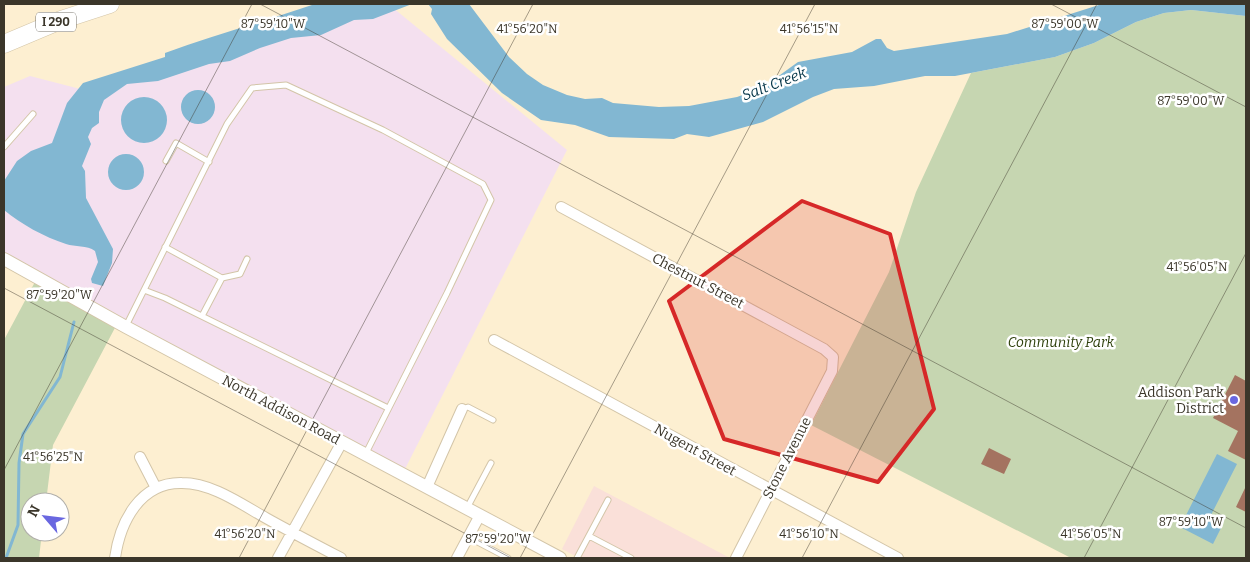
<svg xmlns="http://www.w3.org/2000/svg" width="1250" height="562" font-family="Bitter,serif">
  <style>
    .commercial { fill: #fae0d9 }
    .industrial { fill: #f4e0ef }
    .green { fill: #c6d6b1 }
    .water { fill: #82b7d2 }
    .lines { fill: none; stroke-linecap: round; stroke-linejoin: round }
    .stream { stroke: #82b7d2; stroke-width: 3 }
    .building { fill: #a47360 }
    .service-casing { stroke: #d3c5a8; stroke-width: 7 }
    .minor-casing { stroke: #d3c5a8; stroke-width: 12 }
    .tertiary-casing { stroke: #d3c5a8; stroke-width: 14 }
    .motorway-casing { stroke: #d3c5a8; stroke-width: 19 }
    .service { stroke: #fff; stroke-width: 5 }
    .minor { stroke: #fff; stroke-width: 10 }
    .tertiary { stroke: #fff; stroke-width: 12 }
    .motorway { stroke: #fff; stroke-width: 18 }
    .marked { fill: #d62828; fill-opacity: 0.2; stroke: #d62828; stroke-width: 4; stroke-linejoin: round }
    .ticks { fill: none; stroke: #3b362a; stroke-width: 1; stroke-opacity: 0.45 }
    .poi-dot { fill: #6967e0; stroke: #fff; stroke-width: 2 }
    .labels { text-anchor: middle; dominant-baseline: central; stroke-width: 5; stroke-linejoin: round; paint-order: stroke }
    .shield { fill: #fff; stroke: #76726a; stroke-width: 1 }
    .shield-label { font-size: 12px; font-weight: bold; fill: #3b362a }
    .street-label { font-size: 14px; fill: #3b362a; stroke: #fff }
    .park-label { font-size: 14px; font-style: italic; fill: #2e400b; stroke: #fff }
    .poi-label { font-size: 14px; fill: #3b362a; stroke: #fff; text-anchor: end }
    .water-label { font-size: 15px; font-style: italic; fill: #063649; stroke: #fff }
    .ticks-label { font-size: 12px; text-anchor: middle; fill: #3b362a; stroke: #fff; stroke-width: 5; stroke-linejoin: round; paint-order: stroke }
  </style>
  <rect width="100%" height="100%" fill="#fdefd1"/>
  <!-- commercial -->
  <path class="commercial" d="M594,486L730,558H579L562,549Z"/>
  <!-- industrial -->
  <path class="industrial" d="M392,7L567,150L405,469L4,255V87L30,76L88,91Z"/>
  <!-- green -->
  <path class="green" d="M1191,10L1246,16V558H1071L811,425L889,272L916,192L971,73L1055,57L1094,43L1136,22L1164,13Z
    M36,280L117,324L53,445L46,502H30V532H42L39,558H4V340Z"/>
  <!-- water -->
  <path class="water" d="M315,4H412L373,19L354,20L321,35L291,38L260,48L230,61L209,64L158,81L127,84L104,100L99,112V123L92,128L88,137L91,144L82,166L85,171L86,198L113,249L112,263L103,286L92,283L91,279L98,262L95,251C87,245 75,247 66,244C44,237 21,224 4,210V181L17,161L31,151L52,143L67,103L83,83L165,57V53C214,35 265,21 315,4Z
    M428,4H469L509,57L527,74L543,85L567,95L585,99L602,98L613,103L659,107L689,106L737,97L762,88L798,62L852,52L876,39H881L887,48L894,51L1007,34L1102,4H1246V16L1191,10L1164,13L1136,22L1094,43L1055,57L955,76H925L874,86L834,89L813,97L763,122L709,137L687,134L674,139L609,137L575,125L541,120L502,93L447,39L431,14L432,9Z
    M181 107a17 17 0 1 1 34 0a17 17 0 1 1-34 0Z
    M121 120a23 23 0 1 1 46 0a23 23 0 1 1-46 0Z
    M108 172a18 18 0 1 1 36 0a18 18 0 1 1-36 0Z
    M1217,454L1237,464L1210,517L1223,524L1213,544L1180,527Z"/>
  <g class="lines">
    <!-- stream -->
    <path class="stream" d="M6,558L18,525L19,463L23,434L60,377L74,322"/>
  </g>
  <!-- building -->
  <path class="building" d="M1235,375L1246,381V460L1228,451L1238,431L1213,418Z
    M989,448L1011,459L1004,474L981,464Z
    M1246,486V512L1236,507Z"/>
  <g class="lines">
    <defs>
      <path id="service" d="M4,147L33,114
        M166,161L176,143L209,162
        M165,247L222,278L240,274L247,259
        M144,290L165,298L388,408
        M202,316L222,278
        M126,326L227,124L252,88L286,85L383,130L483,184L491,200L447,293L366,453
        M462,409L468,407L493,420
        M467,508L491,463
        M589,536L631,558
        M468,537L508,558
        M577,558L608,500"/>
      <path id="minor" d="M561,207L824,349L833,357L832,371L736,558
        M494,340L898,558
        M140,457L156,488
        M427,487L462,409
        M115,558C120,522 140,482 182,483C212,483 241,504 266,518C291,532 316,545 341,558
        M278,558L342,442
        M457,558L480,515"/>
      <path id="tertiary" d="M4,259L126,327L560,558"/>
      <path id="motorway" d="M4,44L61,20L110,4"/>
    </defs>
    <!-- service casing -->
    <use href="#service" class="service-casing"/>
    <!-- minor casing -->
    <use href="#minor" class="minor-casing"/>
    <!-- tertiary casing -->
    <use href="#tertiary" class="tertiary-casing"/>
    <!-- motorway casing -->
    <use href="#motorway" class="motorway-casing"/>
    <!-- service -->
    <use href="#service" class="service"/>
    <!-- minor -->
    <use href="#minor" class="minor"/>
    <!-- tertiary -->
    <use href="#tertiary" class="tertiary"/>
    <!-- motorway -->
    <use href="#motorway" class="motorway"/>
  </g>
  <!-- marked area -->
  <path class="marked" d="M802,201L890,234L934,409L878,482L724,439L669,301Z"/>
  <!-- ticks -->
  <path class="ticks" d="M260,4L1246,528M1051,4L1246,107M4,288L511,558M4,470L252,4M239,558L533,4M520,558L815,4M802,558L1097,4M1084,558L1246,253"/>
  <!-- markers -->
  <circle class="poi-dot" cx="1234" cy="400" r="5"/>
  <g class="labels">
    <!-- shield labels -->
    <rect class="shield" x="36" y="12.5" width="40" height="19" rx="4"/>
    <g class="shield-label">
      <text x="56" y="22">I 290</text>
    </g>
    <!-- street labels -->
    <g class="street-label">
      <text transform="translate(698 281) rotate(28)">Chestnut Street</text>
      <text transform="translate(281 410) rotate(28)">North Addison Road</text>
      <text transform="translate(695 450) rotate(29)">Nugent Street</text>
      <text transform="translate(787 458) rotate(-63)">Stone Avenue</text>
    </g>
    <!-- park labels -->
    <g class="park-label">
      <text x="1061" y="342">Community Park</text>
    </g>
    <!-- poi labels -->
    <g class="poi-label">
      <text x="1224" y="392">Addison Park<tspan x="1224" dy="16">District</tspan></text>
    </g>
    <!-- water labels -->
    <g class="water-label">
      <text transform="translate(774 84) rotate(-21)">Salt Creek</text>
    </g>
  </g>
  <g class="ticks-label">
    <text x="273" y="28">87°59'10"W</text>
    <text x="1065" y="28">87°59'00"W</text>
    <text x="527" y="33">41°56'20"N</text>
    <text x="809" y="33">41°56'15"N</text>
    <text x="1191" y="105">87°59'00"W</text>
    <text x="1197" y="271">41°56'05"N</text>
    <text x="59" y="299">87°59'20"W</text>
    <text x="53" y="461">41°56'25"N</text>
    <text x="1191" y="526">87°59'10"W</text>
    <text x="245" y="538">41°56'20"N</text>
    <text x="809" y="538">41°56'10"N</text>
    <text x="1091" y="538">41°56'05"N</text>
    <text x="498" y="543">87°59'20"W</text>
  </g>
  <!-- border -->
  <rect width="1250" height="562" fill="none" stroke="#3b362a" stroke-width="10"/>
  <!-- north arrow -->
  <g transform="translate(45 517) rotate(298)"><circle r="24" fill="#ffffff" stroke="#b1afaa"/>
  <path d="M0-4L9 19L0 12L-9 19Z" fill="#6967e0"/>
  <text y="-8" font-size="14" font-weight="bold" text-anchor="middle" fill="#3b362a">N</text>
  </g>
</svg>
